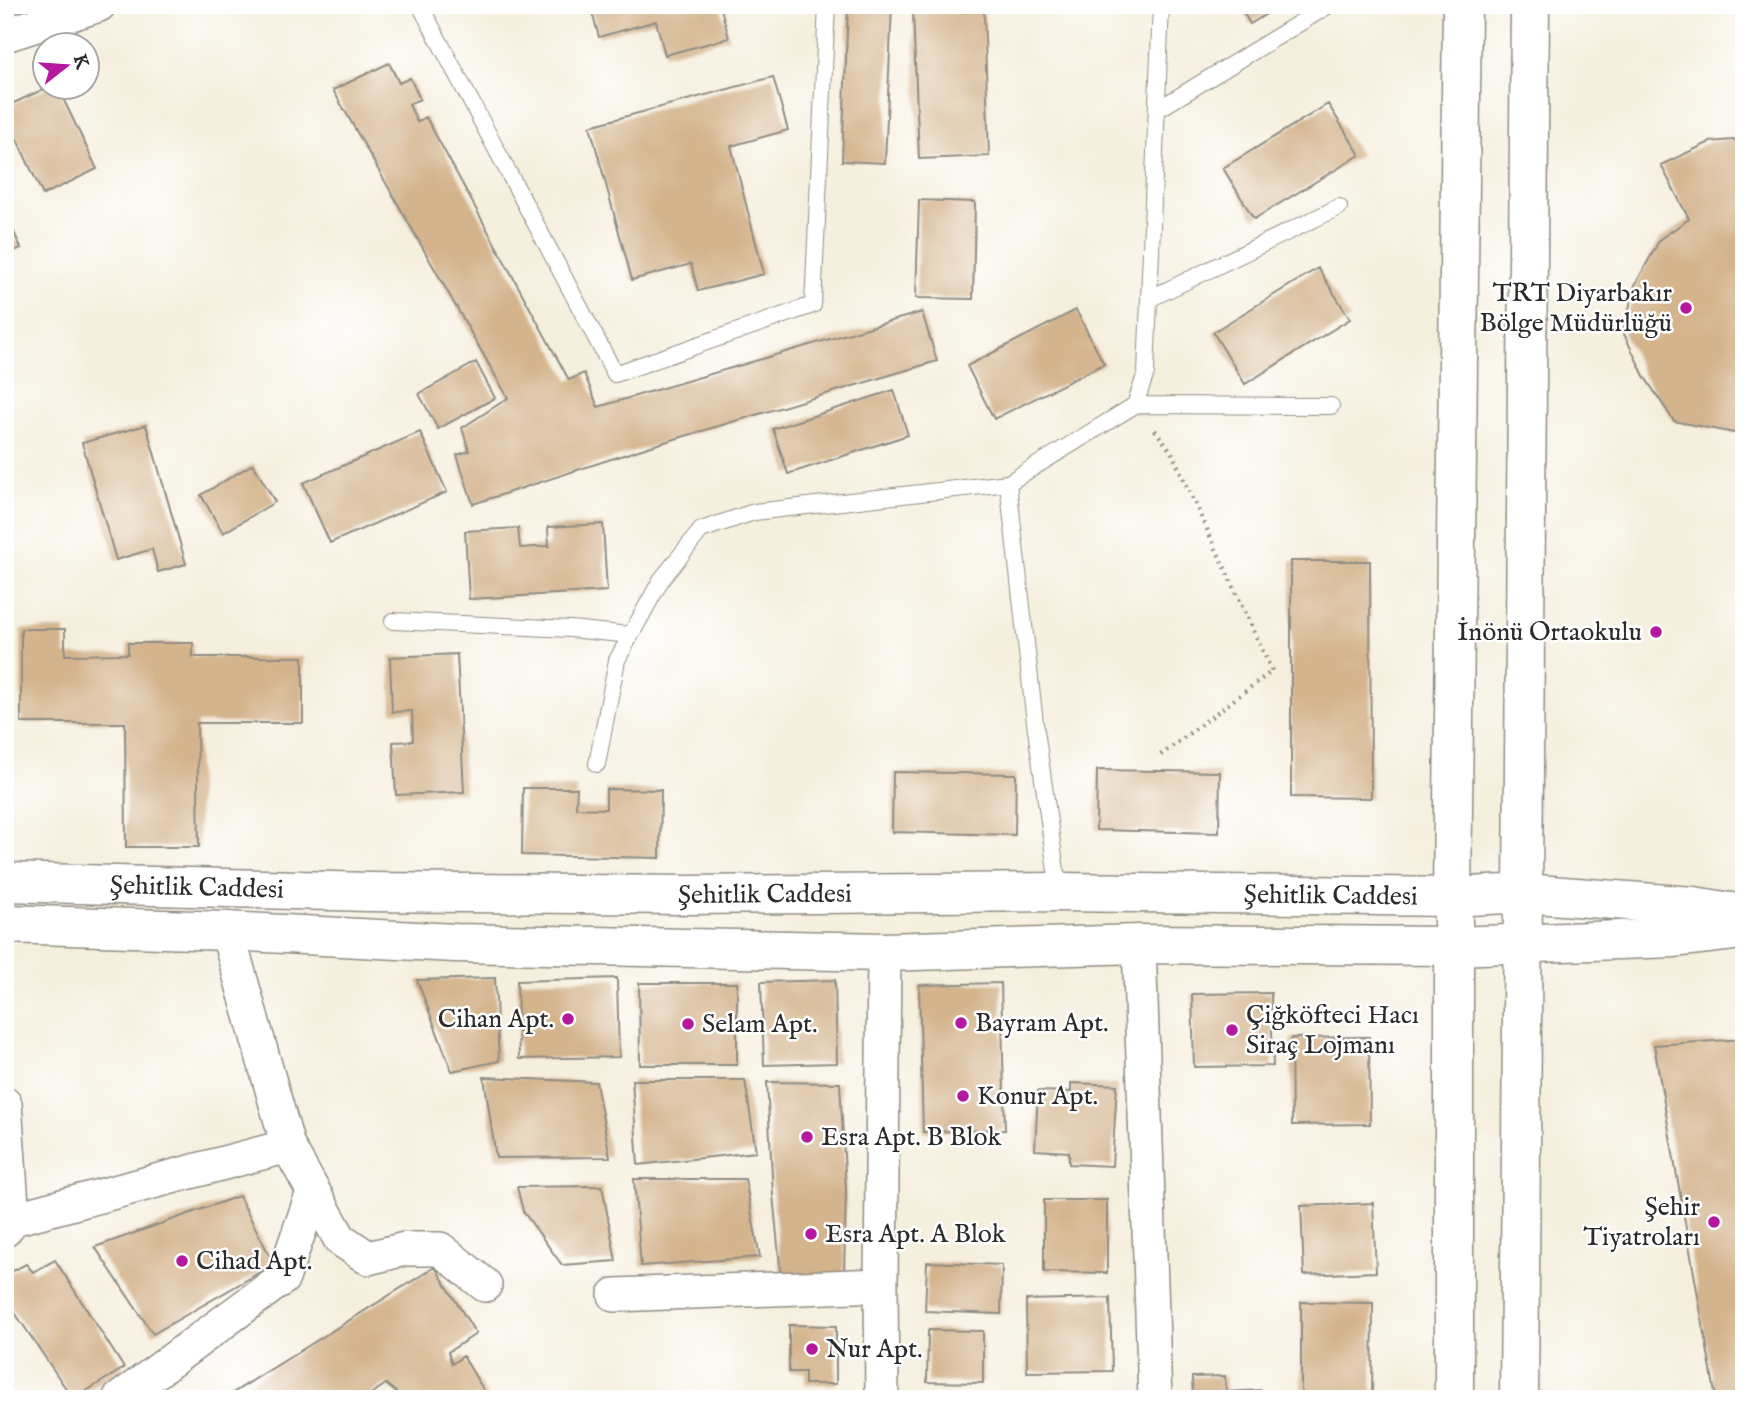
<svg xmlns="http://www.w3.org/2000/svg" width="1749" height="1404" font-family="'IM FELL English',serif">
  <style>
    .building { fill: #d4b48c }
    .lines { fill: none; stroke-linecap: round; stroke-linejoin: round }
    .service-casing { stroke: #908d84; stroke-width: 18 }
    .minor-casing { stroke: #908d84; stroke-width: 36 }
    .tertiary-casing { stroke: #908d84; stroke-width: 41 }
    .secondary-casing { stroke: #908d84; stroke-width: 41 }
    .path { stroke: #908d84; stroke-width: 4.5; stroke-dasharray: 2 5; stroke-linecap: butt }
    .service { stroke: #fff; stroke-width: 16 }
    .minor { stroke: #fff; stroke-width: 33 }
    .tertiary { stroke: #fff; stroke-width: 38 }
    .secondary { stroke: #fff; stroke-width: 38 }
    .poi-dot { fill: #b5179e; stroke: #fff; stroke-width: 2.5 }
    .labels { text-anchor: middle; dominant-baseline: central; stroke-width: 5; stroke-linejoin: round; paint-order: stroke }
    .poi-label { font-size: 26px; fill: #2b2b2b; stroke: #fff; text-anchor: start }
    .street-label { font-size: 26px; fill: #2b2b2b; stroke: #fff }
  </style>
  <rect width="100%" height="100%" fill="#fff"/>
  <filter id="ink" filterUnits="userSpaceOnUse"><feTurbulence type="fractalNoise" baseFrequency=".0143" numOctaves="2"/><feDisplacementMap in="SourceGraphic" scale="14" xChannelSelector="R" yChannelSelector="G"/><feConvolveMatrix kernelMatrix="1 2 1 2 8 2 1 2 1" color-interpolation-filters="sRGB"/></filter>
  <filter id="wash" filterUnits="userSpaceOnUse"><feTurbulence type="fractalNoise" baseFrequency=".00686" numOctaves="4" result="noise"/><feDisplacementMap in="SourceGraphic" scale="28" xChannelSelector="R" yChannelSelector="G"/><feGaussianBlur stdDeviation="1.57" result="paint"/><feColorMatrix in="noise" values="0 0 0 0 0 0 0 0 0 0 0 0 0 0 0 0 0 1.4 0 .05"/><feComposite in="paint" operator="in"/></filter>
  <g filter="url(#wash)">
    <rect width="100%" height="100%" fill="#f5efde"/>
    <g id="blocks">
      <!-- building -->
      <path class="building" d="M590,5H720L729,38L665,55L656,21L599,37Z
        M848,5H892L885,163L842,161Z
        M1239,5H1281L1250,24Z
        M984,11L989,156L919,159L913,13Z
        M389,63L399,83L410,78L420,99L409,104L417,122L426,117L569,380L584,373L598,407L922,312L937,361L648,447L473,504L457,455L469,451L462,428L508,398L333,90Z
        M773,77L788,130L731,146L764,274L698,291L691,264L632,280L590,126Z
        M46,88H58L97,169L43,195L5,114V107Z
        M1328,104L1360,155L1254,219L1223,168Z
        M1744,139V432L1734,433L1674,421L1644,376L1623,332L1635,285L1660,239L1689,219L1661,165L1710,142Z
        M919,200L975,202L973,299L916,298Z
        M5,212L21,248L5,255Z
        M1318,268L1350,319L1245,384L1213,332Z
        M1076,310L1104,364L994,419L967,366Z
        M476,362L495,398L438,429L419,394Z
        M894,390L908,435L788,474L773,429Z
        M146,425L186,564L158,572L152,549L116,560L82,443Z
        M420,432L447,492L330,543L303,483Z
        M253,464L275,502L223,533L201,495Z
        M603,524L607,591L469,599L465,531L518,528L520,548L549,546L548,527Z
        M1291,561H1370L1371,798L1291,797Z
        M21,629H65V655L128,654V643H193V657H303V723H197L199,847H126L125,723H21Z
        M457,654L464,792L396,795L393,742L413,741L412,711L392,712L390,657Z
        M1097,770L1220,772L1219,833L1096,830Z
        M893,772L1016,774L1015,835L892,832Z
        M523,788H577L576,808L606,809V789L661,790L660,858L522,855Z
        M495,978L499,1061L452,1071L417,980Z
        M617,978L619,1057L519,1059L517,981Z
        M835,980L837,1063L764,1065L761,982Z
        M639,983H737V1065H640Z
        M1001,983L1005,1130L923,1132L919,985Z
        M1271,993L1273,1066L1194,1067L1192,994Z
        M1369,1037L1370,1124L1292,1125L1291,1038Z
        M1744,1039V1399H1716L1654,1045Z
        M484,1077L596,1082L610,1157L496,1158Z
        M632,1080H745L756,1152L638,1165Z
        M767,1082L840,1083L846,1191L844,1274L781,1276L773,1195Z
        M1071,1083L1117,1085L1112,1166L1069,1164V1152L1035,1150L1038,1091L1071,1092Z
        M634,1179H745L760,1257L641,1266Z
        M602,1186L616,1261L562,1265L523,1211L517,1187Z
        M239,1196L274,1264L153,1334L95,1247Z
        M1044,1200H1107V1273L1044,1272Z
        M1373,1203L1376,1272L1304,1275L1301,1206Z
        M55,1260L124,1368L73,1399L5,1298V1275L26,1264L33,1272Z
        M927,1262L1002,1265L1001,1314L925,1311Z
        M435,1267L476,1334L448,1352L452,1364L463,1356L489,1399H404L386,1384L363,1399H223Z
        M1110,1298L1112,1371L1027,1372L1026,1300Z
        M1301,1302L1373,1303L1372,1399H1301Z
        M789,1325L836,1326V1384H805V1372H789Z
        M928,1330L983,1331V1383L927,1382Z
        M1225,1376L1226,1392L1260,1390V1399H1193L1192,1377Z"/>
    </g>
  </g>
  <g filter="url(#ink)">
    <use href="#blocks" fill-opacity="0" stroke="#908d84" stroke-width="2"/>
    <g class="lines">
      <defs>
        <path id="service" d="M420,5L615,374L813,305L827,5
          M1157,110L1329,5
          M1149,299L1339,207
          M1135,405L1331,406
          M1008,483L1035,723L1059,892
          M393,621L571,629L630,635
          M597,764L617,660L661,580L701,530L754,512L1008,483L1135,405L1146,373L1161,5"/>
        <path id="minor" d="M5,35L99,5
          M227,931L288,1146L340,1239L368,1258L405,1249H440L485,1285
          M1139,944L1155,1399
          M5,1104L13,1219H5
          M5,1230L13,1219L288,1146
          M615,1295L881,1285
          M119,1399L283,1278L313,1192
          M882,1399L881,1285L884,952"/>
        <g id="tertiary">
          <path id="s1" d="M5,882L369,892L685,895L1059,892L1452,897L1524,893L1693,906L1744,914"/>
          <path d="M5,924L227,931L455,943L884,952L1139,944L1454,946L1675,938L1744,930"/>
        </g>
        <path id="secondary" d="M1454,1399V946L1452,897L1462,5
          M1519,1399L1530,5"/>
      </defs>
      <!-- service casing -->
      <use href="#service" class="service-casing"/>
      <!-- minor casing -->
      <use href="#minor" class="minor-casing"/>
      <!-- tertiary casing -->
      <use href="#tertiary" class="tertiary-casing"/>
      <!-- secondary casing -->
      <use href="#secondary" class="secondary-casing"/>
      <!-- path -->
      <path class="path" d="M1155,430L1171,451L1272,671L1158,757"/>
      <!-- service -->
      <use href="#service" class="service"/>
      <!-- minor -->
      <use href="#minor" class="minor"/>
      <!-- tertiary -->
      <use href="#tertiary" class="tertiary"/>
      <!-- secondary -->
      <use href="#secondary" class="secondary"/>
    </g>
  </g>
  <!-- markers -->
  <g class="poi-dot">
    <circle cx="1686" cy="308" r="7"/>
    <circle cx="1656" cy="632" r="7"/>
    <circle cx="568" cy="1019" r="7"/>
    <circle cx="961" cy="1023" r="7"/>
    <circle cx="688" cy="1024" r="7"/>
    <circle cx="1232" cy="1030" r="7"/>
    <circle cx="963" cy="1096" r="7"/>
    <circle cx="807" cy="1137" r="7"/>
    <circle cx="1714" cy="1222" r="7"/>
    <circle cx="811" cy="1234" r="7"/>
    <circle cx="182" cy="1261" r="7"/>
    <circle cx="812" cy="1349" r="7"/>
  </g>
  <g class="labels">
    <!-- poi labels -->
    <g class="poi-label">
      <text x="1672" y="293" text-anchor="end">TRT Diyarbakır<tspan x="1672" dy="30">Bölge Müdürlüğü</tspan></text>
      <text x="1642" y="632" text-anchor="end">İnönü Ortaokulu</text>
      <text x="1246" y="1015">Çiğköfteci Hacı<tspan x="1246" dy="30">Siraç Lojmanı</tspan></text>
      <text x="554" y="1019" text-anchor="end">Cihan Apt.</text>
      <text x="975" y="1023">Bayram Apt.</text>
      <text x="702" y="1024">Selam Apt.</text>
      <text x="977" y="1096">Konur Apt.</text>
      <text x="821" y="1137">Esra Apt. B Blok</text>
      <text x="1700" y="1207" text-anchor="end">Şehir<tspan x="1700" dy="30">Tiyatroları</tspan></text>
      <text x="825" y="1234">Esra Apt. A Blok</text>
      <text x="196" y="1261">Cihad Apt.</text>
      <text x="826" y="1349">Nur Apt.</text>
    </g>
    <!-- street labels -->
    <g class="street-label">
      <text stroke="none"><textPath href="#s1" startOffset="192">Şehitlik Caddesi</textPath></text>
      <text stroke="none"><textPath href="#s1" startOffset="760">Şehitlik Caddesi</textPath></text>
      <text stroke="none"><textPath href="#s1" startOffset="1326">Şehitlik Caddesi</textPath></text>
    </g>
  </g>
  <!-- margin -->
  <rect width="1749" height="1404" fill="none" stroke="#fff" stroke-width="28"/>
  <!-- north arrow -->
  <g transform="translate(66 66) rotate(73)"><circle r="33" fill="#ffffff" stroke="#aaaaaa" stroke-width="2"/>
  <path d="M0-5L12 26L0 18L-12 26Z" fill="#b5179e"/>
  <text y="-10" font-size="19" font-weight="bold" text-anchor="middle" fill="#2b2b2b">K</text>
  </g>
</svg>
